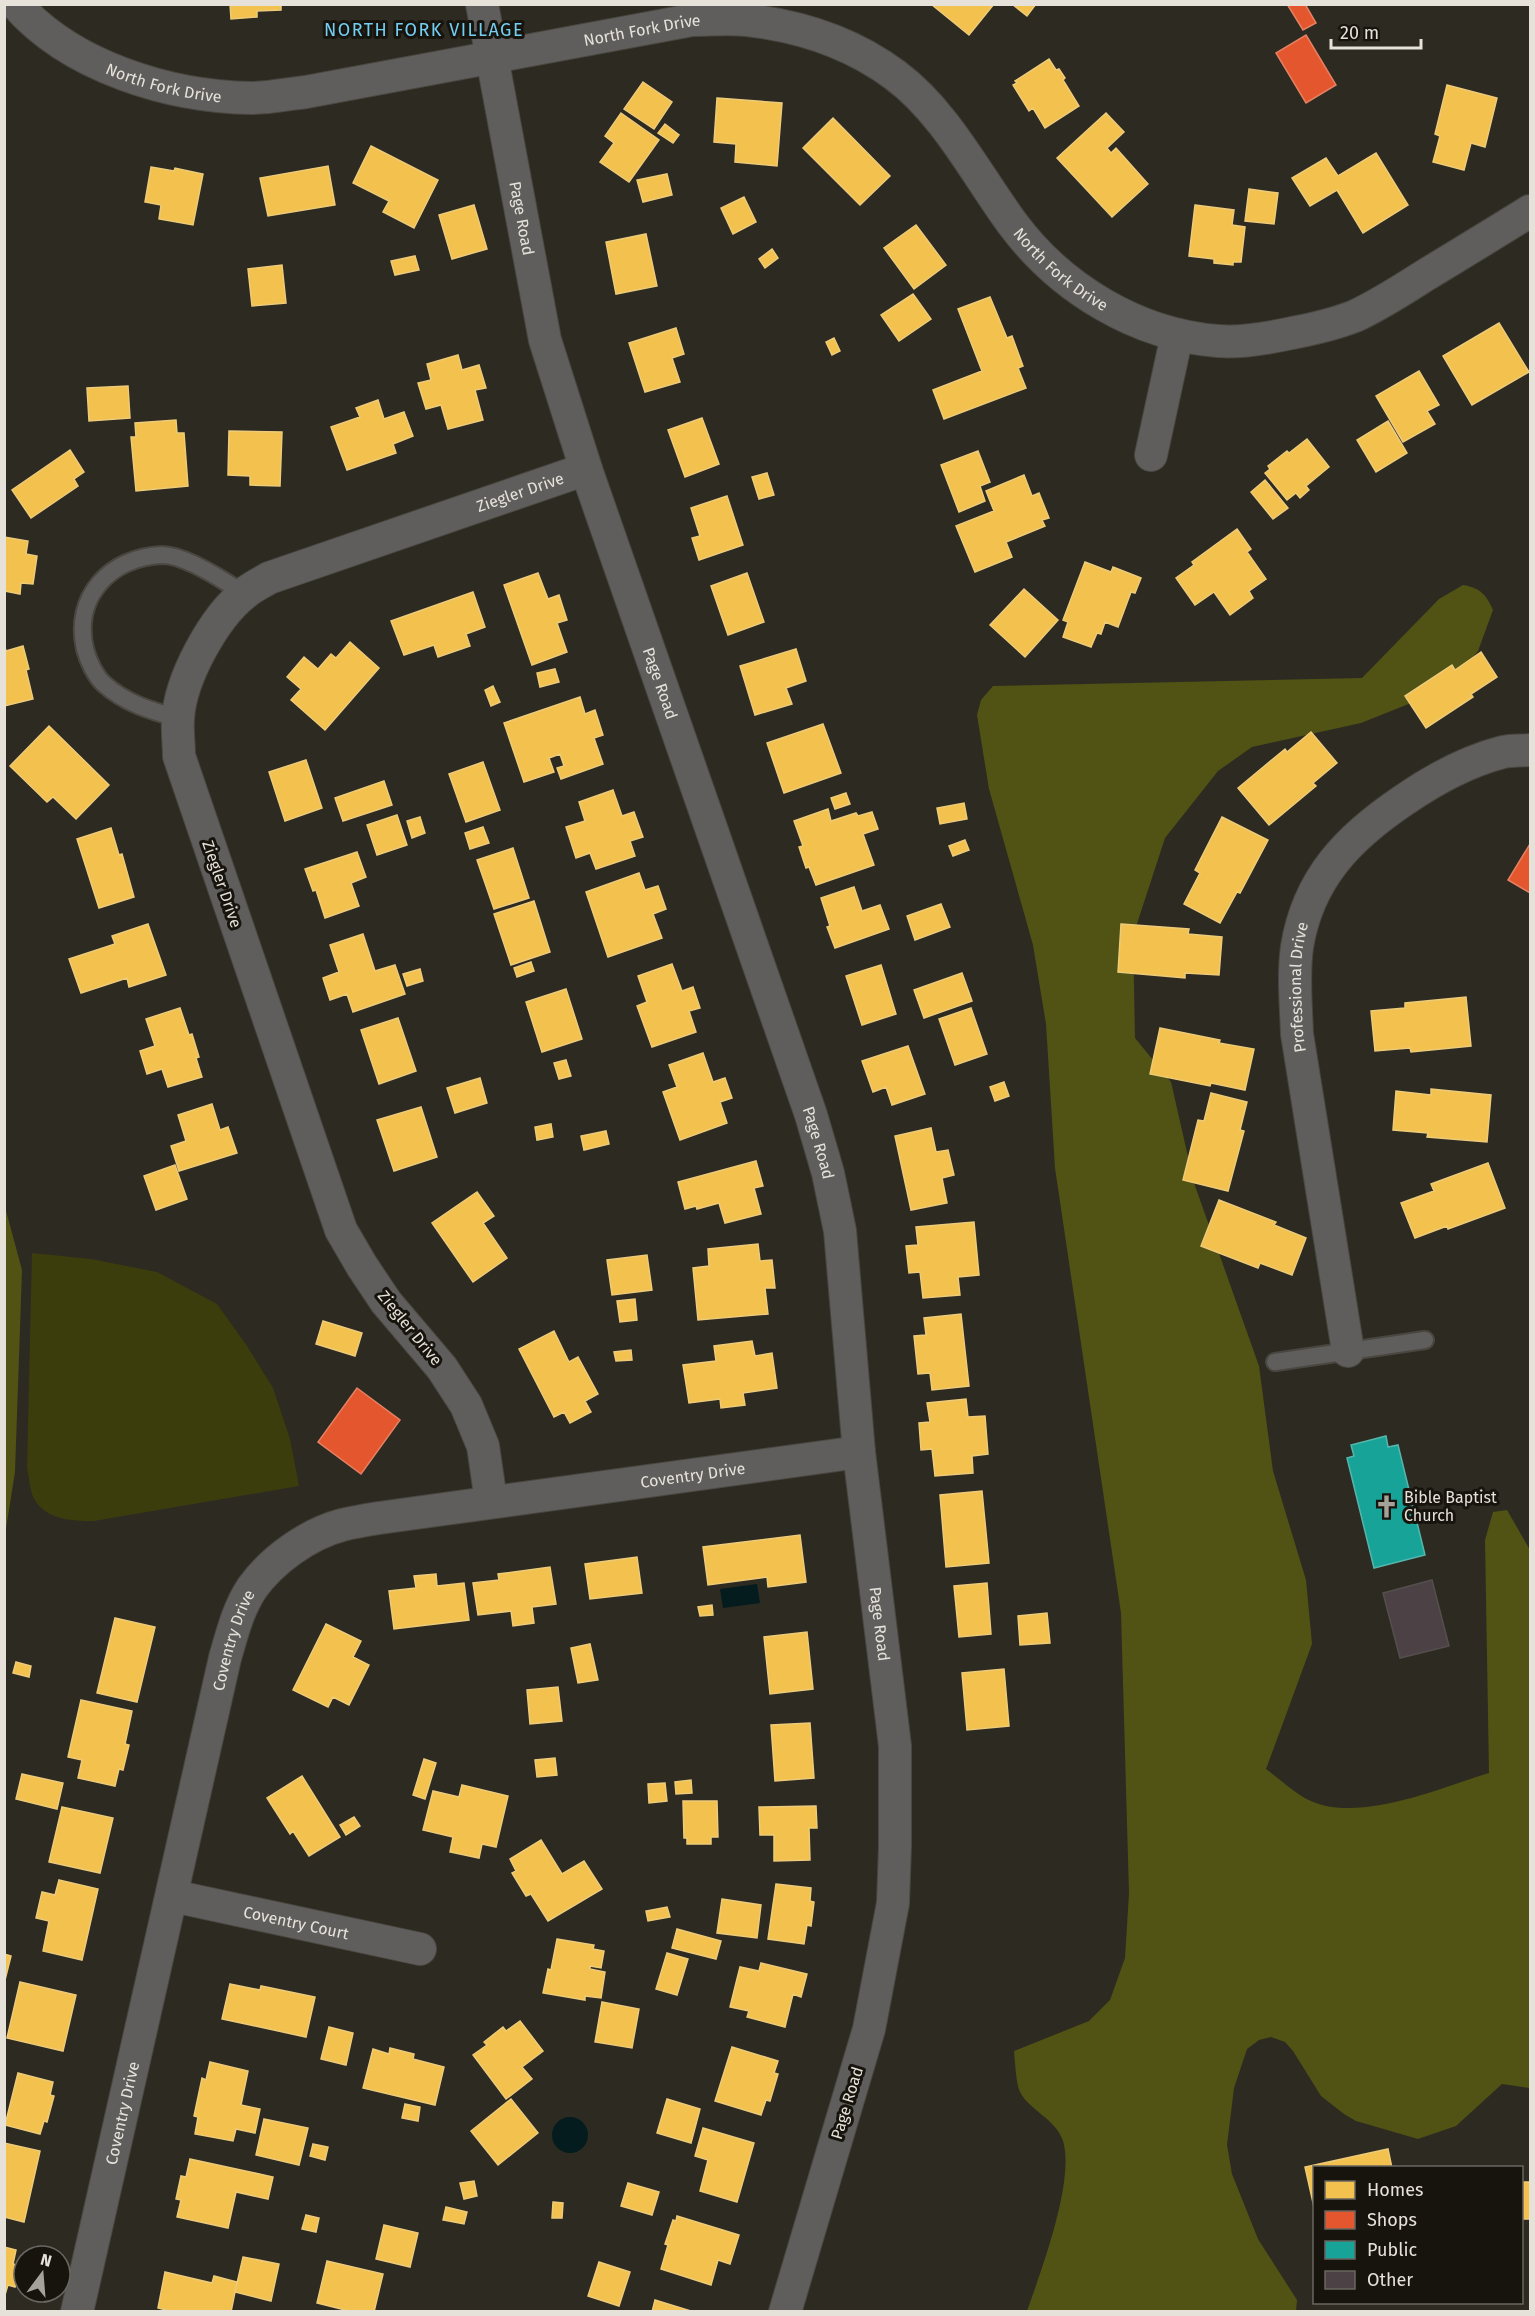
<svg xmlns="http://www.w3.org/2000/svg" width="1535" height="2316" font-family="'Fira Sans',sans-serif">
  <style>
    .green { fill: #3c3d0c }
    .forest { fill: #505314 }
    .water { fill: #041c1d }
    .homes { fill: #f2c14e; stroke: #eecb78; stroke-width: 1.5 }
    .shops { fill: #e4572e; stroke: #e58162; stroke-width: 1.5 }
    .public { fill: #17a398; stroke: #55b6ac; stroke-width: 1.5 }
    .building { fill: #4c4246; stroke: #544f4e; stroke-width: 1.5 }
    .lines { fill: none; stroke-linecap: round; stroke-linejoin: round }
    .service-casing { stroke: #4a4740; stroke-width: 20 }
    .minor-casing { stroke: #4a4740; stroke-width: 34 }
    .service { stroke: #605e5d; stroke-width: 16 }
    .minor { stroke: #605e5d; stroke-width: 32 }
    .labels { text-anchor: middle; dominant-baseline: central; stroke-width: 6; stroke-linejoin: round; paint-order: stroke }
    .street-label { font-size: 16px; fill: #e6e2da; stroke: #17140e }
    .poi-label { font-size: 16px; fill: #e6e2da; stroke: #17140e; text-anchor: start }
    .neighbourhood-label { font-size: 18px; letter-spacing: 1.5px; fill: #73cef1; stroke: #17140e }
  </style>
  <rect width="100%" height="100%" fill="#2d2a22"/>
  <!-- green -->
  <path class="green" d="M32,1253L91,1259L157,1272L217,1304L247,1346L273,1388L290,1439L299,1486L94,1521C71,1521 45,1520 33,1497C30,1489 29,1477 27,1468Z"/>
  <!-- forest -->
  <path class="forest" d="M1463,585C1480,588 1486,594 1493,610L1478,651L1469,662L1416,701L1361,723L1252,747L1218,771L1165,838L1133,936L1135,1038L1171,1082L1194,1183L1259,1366L1273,1471L1306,1580L1312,1644L1266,1769C1280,1779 1295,1794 1311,1801C1360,1823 1440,1788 1489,1773L1485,1540L1493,1512L1507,1510L1530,1550V2088L1502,2084L1456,2126L1418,2139L1356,2121L1344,2114L1321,2096L1293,2051L1285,2042L1271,2037L1259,2040L1247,2049L1234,2088L1227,2145L1232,2174L1258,2239L1297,2300L1296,2311H1027C1041,2271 1075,2181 1063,2141C1056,2119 1030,2111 1020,2092C1016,2084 1015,2061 1014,2051L1089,2021L1110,2000L1125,1958L1129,1893L1121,1613L1055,1168L1046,1024L1033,945L989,789L977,715L981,700L993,686L1362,678L1439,599Z
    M5,1207L22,1270L15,1472L5,1535Z"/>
  <!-- water -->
  <path class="water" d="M757,1584L760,1603L723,1608L720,1589Z
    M552 2135a18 18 0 1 1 36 0a18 18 0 1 1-36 0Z"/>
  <!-- homes -->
  <path class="homes" d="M230,4H281V10L257,11V17L231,19Z
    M931,4H994L969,35Z
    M1012,4H1036L1027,16Z
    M1049,59L1056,70L1059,69L1065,78L1063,80L1079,106L1045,128L1033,108L1029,111L1013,85L1017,83L1015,81Z
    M643,82L672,102L654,129L624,109Z
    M1447,85L1497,98L1485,147L1471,143L1464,170L1433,162L1440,136L1435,134Z
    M717,98L782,103L777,166L735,162L736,144L714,142Z
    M621,113L659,140L629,182L600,162L614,143L605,136Z
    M1106,113L1124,132L1107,148L1111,153L1116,148L1148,184L1112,217L1057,158Z
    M833,118L890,176L860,205L803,148Z
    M665,124L679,135L673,143L658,133Z
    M371,146L438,180L414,228L383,212L389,201L353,183Z
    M1376,153L1408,205L1363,233L1337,190L1310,206L1292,178L1326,158L1338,176Z
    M328,166L335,205L268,216L260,178Z
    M151,167L174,171L175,168L203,174L193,225L159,219L161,205L145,202Z
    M667,174L672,195L643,202L637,180Z
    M1249,189L1278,193L1274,224L1245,221Z
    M744,197L756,222L733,234L721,208Z
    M474,205L487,249L452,259L439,215Z
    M1195,205L1234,210L1232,225L1245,227L1241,262H1233V265L1214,263V259L1189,256Z
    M916,225L946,265L914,289L884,248Z
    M646,234L657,286L616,294L606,242Z
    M772,249L778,258L765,268L759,259Z
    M415,256L419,270L395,275L391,261Z
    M282,265L286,303L252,306L248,269Z
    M913,294L931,319L899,341L881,315Z
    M990,297L1007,338L1012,336L1023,366L1018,368L1026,388L944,419L933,390L982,371L958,309Z
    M1499,323L1529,372L1472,405L1443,356Z
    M676,328L684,354L672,358L680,382L645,392L629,343Z
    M834,338L840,351L832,355L826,342Z
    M458,355L462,370L479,365L486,388L475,390L483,420L448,429L441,405L426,409L418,383L431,380L427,364Z
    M1419,371L1439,405L1427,411L1435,424L1403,442L1376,396Z
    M128,386L130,418L89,421L87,388Z
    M378,400L384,419L404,412L413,436L393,444L396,453L347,470L331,427L360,417L356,408Z
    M702,418L719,464L685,477L668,430Z
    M176,420L177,433H184L188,486L136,491L131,437H136L135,423Z
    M1388,421L1407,453L1376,472L1357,440Z
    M229,431L282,432L280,486L250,485V476L228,475Z
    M1307,439L1329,467L1306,486L1309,490L1300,498L1296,493L1287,500L1265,473L1270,469L1268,466L1287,451L1289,453Z
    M70,450L84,472L74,479L78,486L31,518L12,490Z
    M978,451L990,482L980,486L985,501L959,512L941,465Z
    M767,473L774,495L759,499L752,477Z
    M1024,475L1032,496L1039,493L1049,518L1042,520L1045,526L1006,542L1012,557L975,572L956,526L994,511L986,491Z
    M1265,480L1288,508L1273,519L1251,492Z
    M727,496L743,545L699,560L692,538L700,536L691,508Z
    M1237,529L1251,549L1247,552L1266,579L1249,591L1253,598L1230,615L1214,592L1195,605L1176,578L1194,565L1192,562Z
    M4,537L28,541L26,554L37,556L33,584L21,583L20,594L4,591Z
    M1085,562L1111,572L1113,567L1141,578L1135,593L1131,592L1118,627L1105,622L1101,634L1097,633L1091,647L1063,637L1068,622L1063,620Z
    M538,573L548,599L559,595L567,620L557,623L567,652L532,665L504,585Z
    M747,573L764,622L728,635L711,586Z
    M1024,589L1058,620L1025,657L990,625Z
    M473,592L485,627L466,634L470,646L438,657L434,645L404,655L391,621Z
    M350,642L379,668L325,730L291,700L301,689L287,677L304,657L318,669L331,654L336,658Z
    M4,644L6,651L23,646L29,669L26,670L33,699L4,706Z
    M796,649L806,681L786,688L792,704L755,715L740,666Z
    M1481,652L1497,677L1471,694L1473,697L1426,728L1405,696L1452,665L1455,670Z
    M555,669L559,682L540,687L537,673Z
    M493,686L500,702L491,706L485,690Z
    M580,697L585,714L595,710L603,735L594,738L603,764L561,779L557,768L564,766L560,754L549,758L554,772L524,782L504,723Z
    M823,724L841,773L784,793L767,743Z
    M49,726L109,785L76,819L53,797L47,802L10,766Z
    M1311,732L1337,763L1313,783L1316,786L1269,825L1238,788L1285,749L1287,752Z
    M306,760L322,808L285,821L269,772Z
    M483,762L500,810L466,822L449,774Z
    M384,781L392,805L343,821L335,798Z
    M613,790L622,816L634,812L643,837L630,841L635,856L596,869L590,853L576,858L566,827L585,821L579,802Z
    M846,793L850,804L835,809L831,798Z
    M964,803L967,819L940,824L937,808Z
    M828,809L831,821L856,813L858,816L872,812L878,829L863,834L874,865L816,885L809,867L806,868L799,847L803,846L794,821Z
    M397,815L407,845L377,855L367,825Z
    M420,817L425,833L412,838L407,821Z
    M1222,817L1268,840L1240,893L1237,892L1220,923L1184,904L1200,873L1195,870Z
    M483,827L489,843L470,849L465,833Z
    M111,828L119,855L122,854L134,897L99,908L77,839Z
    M965,840L969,850L953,856L949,846Z
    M513,848L529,898L494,909L477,860Z
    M357,852L366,877L351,883L359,906L325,918L316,890L313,891L305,869Z
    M639,873L645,890L658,886L666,909L653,914L662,938L608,957L586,892Z
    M854,887L862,911L880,905L889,929L835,948L827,927L830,926L821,898Z
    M534,901L550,952L511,965L494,914Z
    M941,904L950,927L915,940L907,916Z
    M148,924L166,975L129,987L127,978L81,993L69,959L115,944L112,936Z
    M1121,924L1189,929L1188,934L1222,937L1219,975L1185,973V978L1118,972Z
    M363,934L375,971L395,965L405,994L353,1012L347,994L330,1000L323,978L339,972L330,945Z
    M531,962L534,971L517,977L514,968Z
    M672,964L682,991L693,987L700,1008L689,1011L696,1032L652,1047L637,1006L647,1002L638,976Z
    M881,965L896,1014L862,1025L846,976Z
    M420,969L423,981L407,986L403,974Z
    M962,973L972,1001L924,1018L914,990Z
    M566,989L582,1039L542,1052L526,1002Z
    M1466,997L1471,1046L1411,1052L1410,1048L1375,1051L1371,1011L1405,1008V1003Z
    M180,1008L189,1035L192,1034L199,1057L196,1058L202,1077L168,1087L162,1069L147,1074L140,1051L155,1046L146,1019Z
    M971,1008L987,1054L955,1065L939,1019Z
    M398,1018L416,1071L379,1084L361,1030Z
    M1160,1028L1220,1040L1219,1043L1254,1049L1245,1090L1211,1083L1210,1086L1150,1074Z
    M908,1046L925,1094L892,1105L886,1087L873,1092L862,1061Z
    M703,1053L713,1082L725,1078L732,1098L720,1102L727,1123L680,1140L663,1092L677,1087L669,1065Z
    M566,1060L571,1076L559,1079L554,1063Z
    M480,1078L487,1103L455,1113L447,1088Z
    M1004,1082L1009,1096L995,1101L990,1087Z
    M1431,1089L1491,1095L1487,1142L1427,1137L1428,1133L1393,1130L1396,1091L1431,1095Z
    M1211,1093L1247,1102L1240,1130L1244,1131L1228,1191L1183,1180L1198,1120L1204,1121Z
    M212,1104L220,1130L228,1127L237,1153L179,1171L171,1146L186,1141L178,1115Z
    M421,1107L437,1157L394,1171L377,1120Z
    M551,1124L553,1137L537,1140L535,1127Z
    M931,1128L936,1152L948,1150L954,1175L942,1178L947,1203L911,1210L895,1136Z
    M606,1131L609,1144L584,1150L581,1136Z
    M756,1161L763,1186L754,1188L761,1214L725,1223L719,1203L697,1209L696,1206L685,1209L678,1182Z
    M1488,1163L1505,1208L1448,1229L1447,1226L1415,1238L1401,1203L1434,1191L1431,1184Z
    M175,1165L187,1199L156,1210L144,1176Z
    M477,1192L494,1216L483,1223L507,1258L473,1282L432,1223Z
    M1219,1200L1276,1222L1274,1225L1306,1238L1292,1275L1260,1263L1258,1268L1201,1246Z
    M974,1222L979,1275L958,1277L960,1295L923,1298L920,1272L909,1273L906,1246L918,1245L916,1227Z
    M758,1244L760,1261L772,1260L775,1288H765L768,1314L698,1320L693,1268L709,1266L708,1249Z
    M647,1255L652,1290L612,1295L607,1260Z
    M635,1299L637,1320L620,1322L617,1301Z
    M961,1314L969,1386L932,1390L930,1373L918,1374L914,1336L926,1335L924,1318Z
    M323,1321L362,1333L355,1356L316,1344Z
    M554,1331L569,1362L578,1357L598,1394L585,1401L591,1412L570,1423L564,1412L554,1417L519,1349Z
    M752,1341L755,1356L772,1353L777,1388L743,1393L745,1405L721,1408L720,1399L689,1403L683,1365L716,1361L714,1346Z
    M631,1350L632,1360L616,1361L614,1352Z
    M966,1399L968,1417L985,1416L988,1454L972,1456L973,1473L935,1476L932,1449L921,1450L919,1423L930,1422L927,1403Z
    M982,1491L989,1563L946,1567L940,1495Z
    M800,1535L806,1582L768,1587L767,1577L708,1585L703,1547Z
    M637,1557L642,1593L590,1599L585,1564Z
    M550,1567L556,1604L532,1607L534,1623L513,1626L511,1611L478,1615L473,1583L499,1580L498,1574Z
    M436,1574L437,1586L464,1583L469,1620L394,1629L389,1591L416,1588L414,1576Z
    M987,1583L991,1634L959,1637L954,1586Z
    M712,1605L713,1615L700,1616L698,1607Z
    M1047,1613L1050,1643L1020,1645L1018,1616Z
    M115,1618L155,1627L137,1702L97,1693Z
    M326,1624L361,1641L353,1657L369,1665L349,1705L333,1697L328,1707L293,1690Z
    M807,1632L813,1689L770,1694L764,1637Z
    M590,1644L598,1680L578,1683L571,1648Z
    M16,1662L31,1666L29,1677L13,1673Z
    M1004,1669L1009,1726L967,1730L962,1673Z
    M558,1687L562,1721L530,1724L527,1690Z
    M81,1700L132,1711L125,1744L129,1745L123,1770L119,1769L115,1786L78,1778L82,1760L68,1757Z
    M810,1723L814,1778L775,1781L771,1725Z
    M555,1758L557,1775L537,1777L535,1760Z
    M424,1759L436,1763L425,1799L413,1795Z
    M22,1774L63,1783L57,1809L16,1799Z
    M302,1776L340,1837L309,1856L293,1831L290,1834L267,1798Z
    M691,1780L692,1793L676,1794L675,1782Z
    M665,1783L667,1801L649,1803L648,1784Z
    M462,1785L508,1796L496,1847L482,1844L479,1858L450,1852L453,1837L423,1830L433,1791L459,1797Z
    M683,1801H717L718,1837H711V1844H687V1838H684Z
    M816,1806L817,1828H809L810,1860L774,1861V1835H760L759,1807Z
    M62,1807L113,1818L100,1873L49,1862Z
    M354,1817L360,1826L346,1835L340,1825Z
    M541,1840L562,1874L584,1861L602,1889L548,1921L531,1894L526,1896L512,1873L516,1871L510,1859Z
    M59,1880L98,1889L82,1960L43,1951L49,1921L36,1918L42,1892L55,1895Z
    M776,1884L811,1888L810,1901L814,1902L811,1926L807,1925L804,1944L768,1939Z
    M722,1899L761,1905L757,1938L717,1933Z
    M667,1907L670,1917L648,1921L646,1911Z
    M677,1929L721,1941L716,1959L672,1948Z
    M557,1939L594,1945L593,1949L604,1951L601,1968L590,1966V1969L605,1972L601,1998L585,1996V2000L543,1993L548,1969L551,1970Z
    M667,1953L688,1959L677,1995L656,1989Z
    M4,1954L11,1956L4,1984Z
    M761,1963L807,1974L801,1997L793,1994L785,2027L747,2017L749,2011L730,2007L740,1967L759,1971Z
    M20,1982L76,1995L63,2051L7,2038Z
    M230,1984L260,1990L261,1986L315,1997L306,2037L222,2019Z
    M602,2002L639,2009L632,2048L595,2042Z
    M520,2021L543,2051L522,2067L532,2079L506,2099L473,2055L487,2045L484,2042L503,2027L506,2031Z
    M329,2027L353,2033L346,2065L321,2059Z
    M732,2047L778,2061L774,2073L778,2074L770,2101L766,2100L761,2115L715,2101Z
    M390,2048L414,2054L413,2059L444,2067L435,2105L363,2088L373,2049L389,2054Z
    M210,2062L248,2071L241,2105L260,2109L255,2133L236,2129L233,2141L195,2134L198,2117L194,2116L202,2078L206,2080Z
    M18,2073L53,2082L50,2095L54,2096L47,2122L44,2121L40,2134L5,2125Z
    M511,2099L538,2133L498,2165L471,2131Z
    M667,2099L700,2109L691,2143L657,2133Z
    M405,2104L420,2107L418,2121L402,2118Z
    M264,2119L308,2128L299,2165L256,2155Z
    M703,2128L754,2143L737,2202L700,2191L708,2160L695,2156Z
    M4,2143L40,2151L24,2222L4,2217Z
    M313,2144L328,2147L325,2160L310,2156Z
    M1388,2149L1392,2168H1314V2207L1305,2167Z
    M190,2159L273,2177L268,2199L236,2192L228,2228L177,2217L181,2200L176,2199L181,2176L186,2177Z
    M474,2181L477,2196L464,2199L460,2183Z
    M1522,2182H1530V2219H1522Z
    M628,2183L659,2192L652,2215L621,2206Z
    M553,2202L563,2203L562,2218H552Z
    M446,2207L467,2212L464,2224L443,2220Z
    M306,2215L319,2218L316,2232L302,2229Z
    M677,2216L739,2235L730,2264L718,2260L711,2285L661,2269L668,2245L665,2244L673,2220L676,2221Z
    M384,2225L418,2233L410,2267L376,2259Z
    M4,2247L16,2250L13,2264L21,2266L15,2287L8,2285L4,2298Z
    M243,2257L279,2264L271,2301L235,2292Z
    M327,2261L383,2274L374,2312H353L317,2303Z
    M599,2262L630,2272L619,2306L588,2296Z
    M165,2272L212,2283L214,2276L237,2282L231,2312H174L158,2308Z
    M655,2300L694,2312H652Z"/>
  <!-- shops -->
  <path class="shops" d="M1287,4H1305L1316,23L1303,30Z
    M1306,35L1336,85L1306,103L1276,53Z
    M1530,844V893L1508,880Z
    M357,1388L400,1420L361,1474L318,1442Z"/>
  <!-- public -->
  <path class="public" d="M1386,1436L1388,1447L1398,1445L1425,1555L1374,1568L1347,1458L1354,1456L1351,1445Z"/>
  <!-- building -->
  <path class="building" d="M1432,1580L1449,1646L1400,1658L1383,1593Z"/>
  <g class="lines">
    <defs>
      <path id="service" d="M178,718C151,711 125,703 104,684C95,676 88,660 85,649C73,597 110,557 162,555C186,555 225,581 244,594
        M1275,1362L1425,1340"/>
      <g id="minor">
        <path id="s1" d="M16,4C71,67 170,97 252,98C269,98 288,94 306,92L692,20C710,20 729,18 747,20C800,26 852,43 895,75C945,112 976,174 1012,223C1060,288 1137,335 1218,341C1242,343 1269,338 1292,333C1313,329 1335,324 1355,316C1379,305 1402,290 1424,276C1460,254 1495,233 1530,211"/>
        <path id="s2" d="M482,4L545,340L586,469L811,1115L828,1173L840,1231L859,1452L895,1746V1846L893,1903L869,2029L785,2312"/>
        <path d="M1151,455L1177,335"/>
        <path id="s3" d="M1348,1351L1297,1034C1296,1005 1293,975 1297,947C1308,878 1349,837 1404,800C1433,780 1468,761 1503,752C1512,750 1522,751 1530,750"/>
        <path id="s4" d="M491,1501L483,1446L466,1405L442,1368L386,1302L362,1266L341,1230L179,756C179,744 177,731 178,719C180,679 214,617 245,593C252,587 261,583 269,578L586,469"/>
        <path id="s5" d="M173,1896L420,1949"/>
        <path id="s6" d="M77,2312L225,1658C232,1634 238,1609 252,1588C272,1560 308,1534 342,1525C354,1522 366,1520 379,1518L859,1452"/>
      </g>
    </defs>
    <!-- service casing -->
    <use href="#service" class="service-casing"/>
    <!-- minor casing -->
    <use href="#minor" class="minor-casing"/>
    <!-- service -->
    <use href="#service" class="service"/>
    <!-- minor -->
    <use href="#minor" class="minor"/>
  </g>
  <!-- icons -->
  <defs>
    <symbol id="church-bare" viewBox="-9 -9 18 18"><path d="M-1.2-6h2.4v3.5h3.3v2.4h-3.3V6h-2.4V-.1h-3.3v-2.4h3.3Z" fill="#a5a29a" stroke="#17140e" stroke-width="2.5" paint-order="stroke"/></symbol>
  </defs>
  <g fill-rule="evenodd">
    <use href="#church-bare" x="1370" y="1490" width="33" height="33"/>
  </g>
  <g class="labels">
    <!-- street labels -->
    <g class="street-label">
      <text stroke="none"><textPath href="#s1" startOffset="657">North Fork Drive</textPath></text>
      <text stroke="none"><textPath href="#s1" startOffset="171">North Fork Drive</textPath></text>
      <text stroke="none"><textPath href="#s2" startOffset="218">Page Road</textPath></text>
      <text stroke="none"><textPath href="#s1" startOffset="1180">North Fork Drive</textPath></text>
      <text stroke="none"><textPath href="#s4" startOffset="1293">Ziegler Drive</textPath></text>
      <text stroke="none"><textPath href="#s2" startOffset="704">Page Road</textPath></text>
      <text transform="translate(222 884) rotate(71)">Ziegler Drive</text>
      <text stroke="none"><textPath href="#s3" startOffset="368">Professional Drive</textPath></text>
      <text stroke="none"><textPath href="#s2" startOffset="1190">Page Road</textPath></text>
      <text transform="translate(410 1328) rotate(51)">Ziegler Drive</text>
      <text stroke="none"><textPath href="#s6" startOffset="1212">Coventry Drive</textPath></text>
      <text stroke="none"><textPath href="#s2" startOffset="1676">Page Road</textPath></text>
      <text stroke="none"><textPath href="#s6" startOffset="690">Coventry Drive</textPath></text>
      <text stroke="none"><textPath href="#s5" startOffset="126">Coventry Court</textPath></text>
      <text transform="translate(847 2103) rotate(-73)">Page Road</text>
      <text stroke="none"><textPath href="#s6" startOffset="204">Coventry Drive</textPath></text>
    </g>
    <!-- poi labels -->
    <g class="poi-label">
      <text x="1404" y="1497">Bible Baptist<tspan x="1404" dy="18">Church</tspan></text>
    </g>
    <!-- neighbourhood labels -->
    <g class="neighbourhood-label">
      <text x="424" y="30">NORTH FORK VILLAGE</text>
    </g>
  </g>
  <!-- border -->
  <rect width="1535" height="2316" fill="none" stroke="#e6e2da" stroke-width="12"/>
  <!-- legend -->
  <rect x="1313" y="2166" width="210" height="138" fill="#17140e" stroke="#6a6660" stroke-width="1.5"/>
  <rect x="1325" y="2181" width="30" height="18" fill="#f2c14e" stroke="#6a6660" stroke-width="1.5"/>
  <text x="1367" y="2196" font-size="18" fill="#e6e2da">Homes</text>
  <rect x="1325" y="2211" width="30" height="18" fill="#e4572e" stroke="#6a6660" stroke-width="1.5"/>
  <text x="1367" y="2226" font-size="18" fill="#e6e2da">Shops</text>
  <rect x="1325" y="2241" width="30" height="18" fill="#17a398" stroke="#6a6660" stroke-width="1.5"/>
  <text x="1367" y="2256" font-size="18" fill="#e6e2da">Public</text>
  <rect x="1325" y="2271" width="30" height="18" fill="#4c4246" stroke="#6a6660" stroke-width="1.5"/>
  <text x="1367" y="2286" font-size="18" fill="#e6e2da">Other</text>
  <!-- north arrow -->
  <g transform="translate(42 2274) rotate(16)"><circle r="28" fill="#17140e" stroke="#6a6660" stroke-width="1.5"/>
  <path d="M0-4.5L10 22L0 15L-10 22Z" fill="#a5a29a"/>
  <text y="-9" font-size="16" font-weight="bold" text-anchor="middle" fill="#e6e2da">N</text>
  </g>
  <!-- scale -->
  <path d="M1331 39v9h90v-9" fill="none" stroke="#e6e2da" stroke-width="3"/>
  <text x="1340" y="39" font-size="18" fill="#e6e2da" stroke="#17140e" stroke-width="4.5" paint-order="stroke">20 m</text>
</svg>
